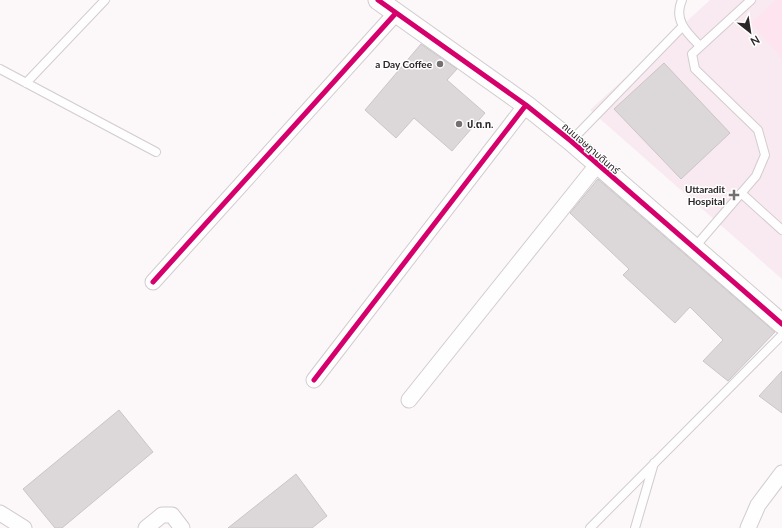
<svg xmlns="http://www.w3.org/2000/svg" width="782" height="528" font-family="Lato,'Noto Sans Thai',sans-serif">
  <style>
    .built { fill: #f8eaf0 }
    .green { fill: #fde4ee }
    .building { fill: #dcd7d9; stroke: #cac5c7 }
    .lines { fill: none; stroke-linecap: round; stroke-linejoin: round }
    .service-casing { stroke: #d2ccce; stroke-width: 10 }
    .minor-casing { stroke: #d2ccce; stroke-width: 17 }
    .tertiary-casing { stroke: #d2ccce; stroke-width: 21 }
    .service { stroke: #fffefe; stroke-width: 8 }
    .minor { stroke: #fffefe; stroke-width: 15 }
    .tertiary { stroke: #fffefe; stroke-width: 19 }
    .cycleway-casing { stroke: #fff; stroke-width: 8 }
    .cycleway { stroke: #d6006c; stroke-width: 5 }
    .poi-dot { fill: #756f71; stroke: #fff; stroke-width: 1.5 }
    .labels { text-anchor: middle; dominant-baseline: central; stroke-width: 3; stroke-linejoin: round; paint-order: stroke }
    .poi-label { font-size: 10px; font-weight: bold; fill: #2c2628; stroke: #fff; text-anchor: end }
    .street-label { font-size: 10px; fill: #2c2628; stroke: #fff }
  </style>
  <rect width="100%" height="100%" fill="#fcf7f9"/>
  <!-- built -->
  <path class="built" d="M710,0H782V279L590,110Z"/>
  <!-- green -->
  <path class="green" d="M776,0H782V59L751,23Z"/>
  <!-- building -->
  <path class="building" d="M421,44L457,69L447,80L485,113L452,151L414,118L396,138L365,110Z
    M664,63L730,133L681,179L614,109Z
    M598,179L775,332L728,381L703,361L723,340L690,307L675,323L623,275L629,269L570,213Z
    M782,371V413L759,396Z
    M119,410L153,452L62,528H55L23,489Z
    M296,474L327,516L312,528H228Z"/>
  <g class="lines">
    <defs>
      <path id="service" d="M682,0C673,20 687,33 700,46
        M0,69L156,152
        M26,83L105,0
        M571,141L682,27
        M741,193L782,230
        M694,248L756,176L765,155L758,130L695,69L692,54L751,0
        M590,528L782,335
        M635,528L654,463"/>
      <path id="minor" d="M153,282L396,13
        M314,380L526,105
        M409,400L597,165
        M0,513L24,528
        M146,528L162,515H172L182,528
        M748,528L758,505L782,473"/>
      <path id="tertiary" d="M378,0L526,105L571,141L782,324"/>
    </defs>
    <!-- service casing -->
    <use href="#service" class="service-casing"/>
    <!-- minor casing -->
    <use href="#minor" class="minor-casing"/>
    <!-- tertiary casing -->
    <use href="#tertiary" class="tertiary-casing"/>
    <!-- service -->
    <use href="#service" class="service"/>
    <!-- minor -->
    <use href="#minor" class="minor"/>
    <!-- tertiary -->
    <use href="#tertiary" class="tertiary"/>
    <defs>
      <path id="cycleway" d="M378,0L526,105L571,141L782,324
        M153,282L396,13
        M314,380L526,105"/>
    </defs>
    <!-- cycleway casing -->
    <use href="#cycleway" class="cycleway-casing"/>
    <!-- cycleway -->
    <use href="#cycleway" class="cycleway"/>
  </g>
  <!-- markers -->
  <g class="poi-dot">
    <circle cx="440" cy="64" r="4"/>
    <circle cx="459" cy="124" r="4"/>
    <path d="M732 189h4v4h4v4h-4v4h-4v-4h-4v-4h4z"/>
  </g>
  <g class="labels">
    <!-- poi labels -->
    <g class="poi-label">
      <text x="432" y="64">a Day Coffee</text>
      <text x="467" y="124" text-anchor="start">ป.ต.ท.</text>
      <text x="725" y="189">Uttaradit<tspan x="725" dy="12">Hospital</tspan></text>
    </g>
    <!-- street labels -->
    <g class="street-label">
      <text transform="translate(591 148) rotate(41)">ถนนเจษฎาบดินทร์</text>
    </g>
  </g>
  <!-- north arrow -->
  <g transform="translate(750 32) rotate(150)" stroke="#ffffff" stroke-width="3" paint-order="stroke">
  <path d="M0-3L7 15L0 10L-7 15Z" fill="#2c2628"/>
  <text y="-6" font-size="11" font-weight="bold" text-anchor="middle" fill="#2c2628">N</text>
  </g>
</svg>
